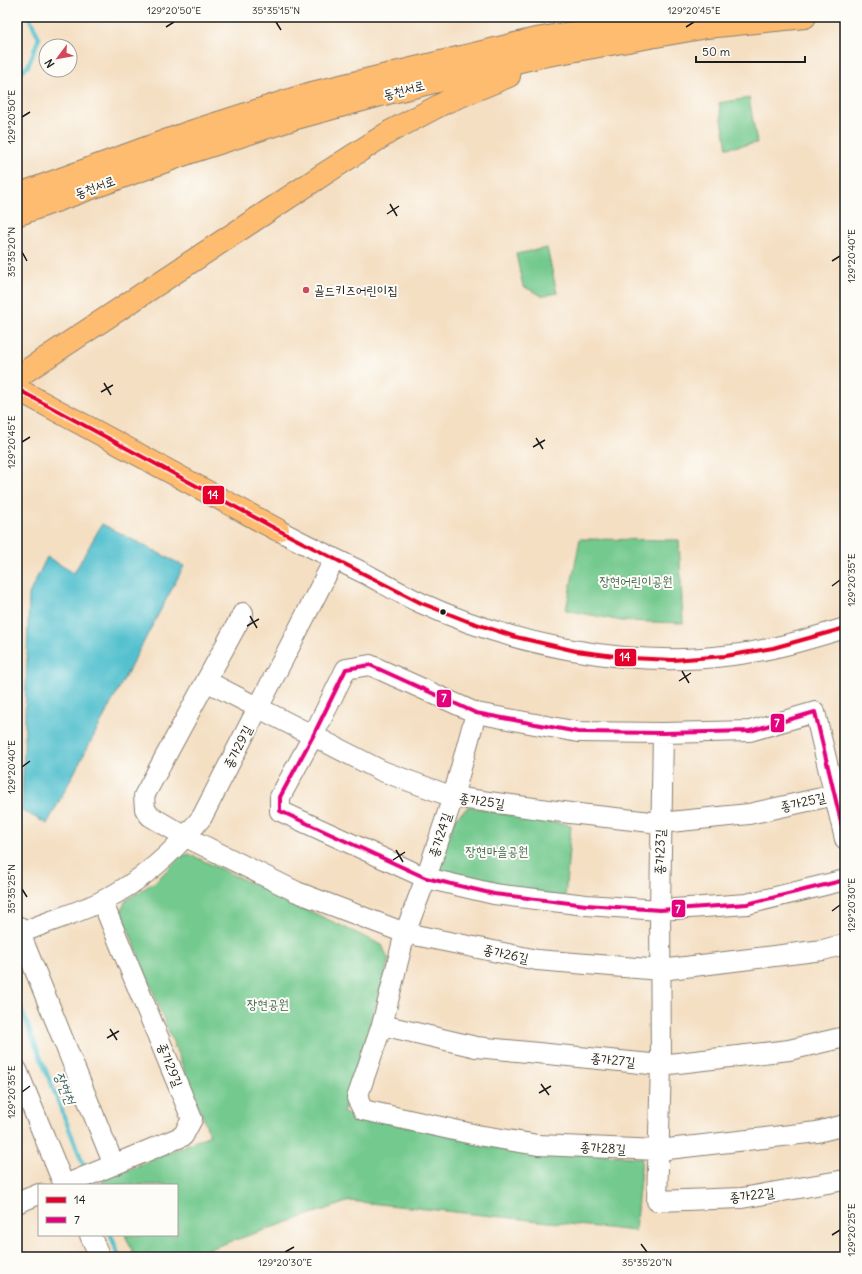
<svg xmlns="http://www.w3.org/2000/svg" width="862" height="1274" font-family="Delius,'Poor Story',sans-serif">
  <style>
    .green { fill: #73c98e; stroke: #487255 }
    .water { fill: #55c1cf; stroke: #386e76 }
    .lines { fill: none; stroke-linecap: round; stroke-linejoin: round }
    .stream { stroke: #55c1cf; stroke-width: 4.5 }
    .minor-casing { stroke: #887e70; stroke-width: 22 }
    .major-casing { stroke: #887e70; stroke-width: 24 }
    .minor { stroke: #fff; stroke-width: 20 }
    .major { stroke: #febc70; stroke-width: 22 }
    .bus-1-casing { stroke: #fdfcf7; stroke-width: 7 }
    .bus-2-casing { stroke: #fdfcf7; stroke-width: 7 }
    .bus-1 { stroke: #e4002b; stroke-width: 4 }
    .bus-2 { stroke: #e5007d; stroke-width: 4 }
    .ticks { fill: none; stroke: #1c1c1c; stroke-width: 1.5 }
    .poi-dot { fill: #d1495b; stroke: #fdfcf7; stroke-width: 1.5 }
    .bus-dot { fill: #1c1c1c; stroke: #fdfcf7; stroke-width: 1.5 }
    .labels { text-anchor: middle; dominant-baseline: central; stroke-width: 4; stroke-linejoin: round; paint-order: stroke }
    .street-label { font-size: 13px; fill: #1c1c1c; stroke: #fdfcf7 }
    .poi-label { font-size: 13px; fill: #1c1c1c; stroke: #fdfcf7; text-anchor: start }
    .park-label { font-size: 13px; fill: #3f614a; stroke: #fdfcf7 }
    .water-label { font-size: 14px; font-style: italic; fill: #335e64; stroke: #fdfcf7 }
    .line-badge { stroke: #fdfcf7; stroke-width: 1.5 }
    .badge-label { font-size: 11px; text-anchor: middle; font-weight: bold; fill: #fff }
    .neatline { fill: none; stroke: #1c1c1c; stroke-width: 1.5 }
    .ticks-label { font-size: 10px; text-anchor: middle; fill: #1c1c1c }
  </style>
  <rect width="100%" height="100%" fill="#fdfcf7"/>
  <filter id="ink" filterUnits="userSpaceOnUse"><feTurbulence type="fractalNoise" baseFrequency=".025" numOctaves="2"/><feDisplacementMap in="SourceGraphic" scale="8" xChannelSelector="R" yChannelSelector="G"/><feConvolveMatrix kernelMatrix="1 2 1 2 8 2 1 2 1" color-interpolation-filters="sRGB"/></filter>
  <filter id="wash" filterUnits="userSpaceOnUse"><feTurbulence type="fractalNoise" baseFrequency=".012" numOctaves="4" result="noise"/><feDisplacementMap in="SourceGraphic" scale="16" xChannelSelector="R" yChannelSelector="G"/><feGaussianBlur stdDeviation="0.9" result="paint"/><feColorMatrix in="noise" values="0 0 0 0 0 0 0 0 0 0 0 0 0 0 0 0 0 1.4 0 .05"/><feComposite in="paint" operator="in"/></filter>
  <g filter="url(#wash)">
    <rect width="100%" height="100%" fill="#f4dfc3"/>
    <!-- green -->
    <path class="green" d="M749,98L757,143L727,148L719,103Z
      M547,248L557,293L542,296L523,286L516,254Z
      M580,539L679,540L683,623L622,621L566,610Z
      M470,806L493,812L571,825L565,898L444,875L437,867L456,817Z
      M189,854L382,945L389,961L343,1113L493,1144L642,1158L635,1231L350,1201L185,1257H135L125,1235H177V1185H104L102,1181L210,1135L121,911L126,900L155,882L180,857Z"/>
    <!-- water -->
    <path class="water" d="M102,524L184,566L47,824L22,810L29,594L47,557L74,573Z"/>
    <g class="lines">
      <!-- stream -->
      <path class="stream" d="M17,75L28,66L39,38L29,17
        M17,999L86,1171
        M111,1235L119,1257"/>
    </g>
  </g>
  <g filter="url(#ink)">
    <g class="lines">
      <defs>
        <path id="minor" d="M278,530C306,545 335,559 364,573C383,583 401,594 421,603C510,644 626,668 724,656C765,652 806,640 845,628
          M243,613L144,796L145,809L150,816L186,837L297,892L405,933L537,960L661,970L823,950L845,944
          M206,681L382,771L453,797L570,813L660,823L749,814L835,795
          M476,713L453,797L426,878L405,933L382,1025L357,1098L363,1110L477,1135L538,1145L659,1150L817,1132L845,1125
          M663,733L660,910L661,1065L657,1201L742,1198L845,1180
          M845,839L815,712L750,731L663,733L578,732L476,713L370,665L346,669L313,736L280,797V811L426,878L494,894L586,905L660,910L747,904L845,880
          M17,926L114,1165
          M17,935C44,922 76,914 102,901C142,881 175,851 202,817L334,560
          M382,1025L476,1047L661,1065L789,1050L845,1037
          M17,1070L64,1185
          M65,1185L183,1136L192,1119L102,901
          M17,1203L39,1194
          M90,1235L100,1257"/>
        <path id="major" d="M17,195L187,133L312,93L536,39L664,17
          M17,215L194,151L293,119L392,92L537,57L707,27L805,17
          M20,375L324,174L391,131L446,102L509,76
          M17,389L278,530"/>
      </defs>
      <!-- minor casing -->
      <use href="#minor" class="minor-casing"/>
      <!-- major casing -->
      <use href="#major" class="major-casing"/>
      <!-- minor -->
      <use href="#minor" class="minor"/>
      <!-- major -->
      <use href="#major" class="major"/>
      <defs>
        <path id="bus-1" d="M17,389L278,530L421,603L467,621L516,637L576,651L630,658L673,660L725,656L773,648L845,628"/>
        <path id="bus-2" d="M845,839L815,712L750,731L663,733L578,732L476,713L370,665L346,669L313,736L280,797V811L426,878L494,894L586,905L660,910L747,904L845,880"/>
      </defs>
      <!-- bus-1 casing -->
      <use href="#bus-1" class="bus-1-casing"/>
      <!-- bus-2 casing -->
      <use href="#bus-2" class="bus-2-casing"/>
      <!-- bus-1 -->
      <use href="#bus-1" class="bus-1"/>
      <!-- bus-2 -->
      <use href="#bus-2" class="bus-2"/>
    </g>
  </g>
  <!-- ticks -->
  <path class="ticks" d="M276,22L281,30M166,27L174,22M686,27L694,22M22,117L30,112M390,204L397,216M387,214L399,206M22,252L27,261M832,261L840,256M104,383L111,395M101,392L113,385M536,438L543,449M22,442L30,437M533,447L545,440M832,586L840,580M250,616L257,628M247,626L259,619M682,671L689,683M679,681L691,673M22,767L30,761M396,850L403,862M393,860L405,852M22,889L27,897M832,911L840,905M110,1029L117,1040M107,1038L119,1031M541,1084L549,1095M22,1092L30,1086M539,1093L551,1086M832,1235L840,1230M641,1244L647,1252M285,1252L294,1247"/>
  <!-- markers -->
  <circle class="poi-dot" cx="306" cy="290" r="4"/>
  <circle class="bus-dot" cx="443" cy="612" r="3.5"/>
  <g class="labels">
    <!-- street labels -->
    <g class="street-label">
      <text transform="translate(404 90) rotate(-14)">동천서로</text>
      <text transform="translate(95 187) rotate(-20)">동천서로</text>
      <text transform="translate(238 747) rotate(-63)">종가29길</text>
      <text transform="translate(482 801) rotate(8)">종가25길</text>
      <text transform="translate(803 802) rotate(-13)">종가25길</text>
      <text transform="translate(440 835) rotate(-72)">종가24길</text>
      <text transform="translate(660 852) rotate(-89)">종가23길</text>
      <text transform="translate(506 954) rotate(12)">종가26길</text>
      <text transform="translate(613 1060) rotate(6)">종가27길</text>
      <text transform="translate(170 1065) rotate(68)">종가29길</text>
      <text transform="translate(603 1148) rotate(3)">종가28길</text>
      <text transform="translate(752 1195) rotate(-7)">종가22길</text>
    </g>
    <!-- poi labels -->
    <g class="poi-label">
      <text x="314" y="290">골드키즈어린이집</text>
    </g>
    <!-- park labels -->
    <g class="park-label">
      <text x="636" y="581">장현어린이공원</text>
      <text x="497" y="851">장현마을공원</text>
      <text x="268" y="1004">장현공원</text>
    </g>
    <!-- water labels -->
    <g class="water-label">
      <text transform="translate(65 1088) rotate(68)">장현천</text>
    </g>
  </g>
  <g class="line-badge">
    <rect x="202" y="485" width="23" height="20" rx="4" fill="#e4002b"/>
    <rect x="614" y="648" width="23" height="19" rx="4" fill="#e4002b"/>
    <rect x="436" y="689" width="16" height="19" rx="4" fill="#e5007d"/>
    <rect x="770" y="713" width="15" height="20" rx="4" fill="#e5007d"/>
    <rect x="671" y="899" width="15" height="19" rx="4" fill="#e5007d"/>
  </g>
  <g class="badge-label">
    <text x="213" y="499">14</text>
    <text x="625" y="661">14</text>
    <text x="444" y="702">7</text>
    <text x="777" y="727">7</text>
    <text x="678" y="913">7</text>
  </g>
  <!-- margin -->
  <rect width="862" height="1274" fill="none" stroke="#fdfcf7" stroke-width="44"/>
  <!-- legend -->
  <rect x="38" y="1184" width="140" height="52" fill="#fdfcf7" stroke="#a3a29f"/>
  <rect x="46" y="1197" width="20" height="6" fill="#e4002b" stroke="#a3a29f"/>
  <text x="74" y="1204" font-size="12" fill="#1c1c1c">14</text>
  <rect x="46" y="1217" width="20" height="6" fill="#e5007d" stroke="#a3a29f"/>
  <text x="74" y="1224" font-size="12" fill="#1c1c1c">7</text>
  <!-- north arrow -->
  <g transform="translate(58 58) rotate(238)"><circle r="19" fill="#fdfcf7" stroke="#a3a29f"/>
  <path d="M0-3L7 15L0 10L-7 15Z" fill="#d1495b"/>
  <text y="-6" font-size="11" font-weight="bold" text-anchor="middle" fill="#1c1c1c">N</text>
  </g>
  <!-- scale -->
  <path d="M696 56v6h109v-6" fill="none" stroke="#1c1c1c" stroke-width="2"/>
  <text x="702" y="56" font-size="12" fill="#1c1c1c" stroke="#fdfcf7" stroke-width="3" paint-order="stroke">50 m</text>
  <rect x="22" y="22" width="818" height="1230" class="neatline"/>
  <g class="ticks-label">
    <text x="174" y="14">129°20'50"E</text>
    <text x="276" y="14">35°35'15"N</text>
    <text x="694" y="14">129°20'45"E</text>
    <text transform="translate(11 117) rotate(-90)" y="4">129°20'50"E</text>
    <text transform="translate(11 252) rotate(-90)" y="4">35°35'20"N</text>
    <text transform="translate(851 256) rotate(-90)" y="4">129°20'40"E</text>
    <text transform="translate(11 442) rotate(-90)" y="4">129°20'45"E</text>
    <text transform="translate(851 580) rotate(-90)" y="4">129°20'35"E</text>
    <text transform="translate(11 767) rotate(-90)" y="4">129°20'40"E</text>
    <text transform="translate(11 889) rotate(-90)" y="4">35°35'25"N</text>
    <text transform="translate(851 905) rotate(-90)" y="4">129°20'30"E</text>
    <text transform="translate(11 1092) rotate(-90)" y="4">129°20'35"E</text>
    <text transform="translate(851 1230) rotate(-90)" y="4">129°20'25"E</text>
    <text x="285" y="1266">129°20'30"E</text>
    <text x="647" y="1266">35°35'20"N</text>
  </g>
</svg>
